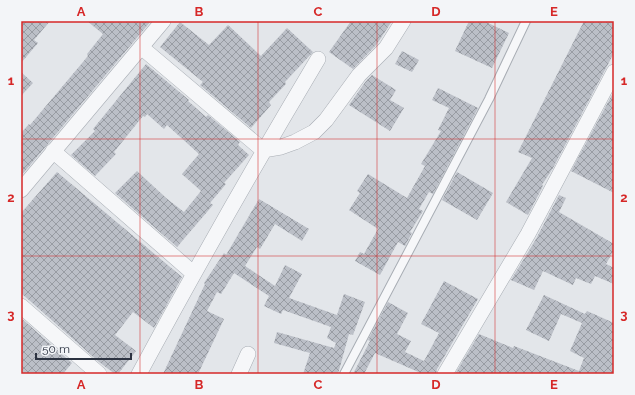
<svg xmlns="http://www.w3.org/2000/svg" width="635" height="395" font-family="Raleway,sans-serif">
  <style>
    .building { fill: url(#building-cross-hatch) }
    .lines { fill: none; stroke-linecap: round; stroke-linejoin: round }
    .service-casing { stroke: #a8adb4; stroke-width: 10 }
    .minor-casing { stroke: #a8adb4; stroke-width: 16 }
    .service { stroke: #f6f7f9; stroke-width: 8 }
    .minor { stroke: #f6f7f9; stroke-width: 15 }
    .grid { fill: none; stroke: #d62828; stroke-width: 1; stroke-opacity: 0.55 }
    .neatline { fill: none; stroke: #d62828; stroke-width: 1.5 }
    .grid-label { font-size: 13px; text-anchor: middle; font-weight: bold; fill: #d62828 }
  </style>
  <defs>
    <pattern id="building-cross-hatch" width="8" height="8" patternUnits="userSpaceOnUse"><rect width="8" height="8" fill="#bbbfc7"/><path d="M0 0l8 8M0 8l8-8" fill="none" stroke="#989ca3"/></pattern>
  </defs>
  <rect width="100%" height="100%" fill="#e3e6ea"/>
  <!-- building -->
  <path class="building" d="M21,21H50L34,40L38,43L21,63Z
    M87,21H151L21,176V133L29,124L30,125L88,56L87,54L103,34Z
    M351,21H392L377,44L353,69L329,52Z
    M469,21H484L509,33L492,68L455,51Z
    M584,21H614V53L553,168L542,185L543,186L528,215L506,202L532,158L518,152Z
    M180,22L209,45L228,25L261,56L287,28L313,52L285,82L286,84L269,102L271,105L251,128L200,85L203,82L160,47Z
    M402,51L419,60L412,72L395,64Z
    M146,64L189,100L188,101L206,117L208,115L240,142L238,145L249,155L224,183L226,184L210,203L213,205L177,247L115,193L137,171L166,198L184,212L201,191L182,174L199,154L167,125L164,129L147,114L145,117L143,116L114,152L116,154L95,176L71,155L95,131L93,129Z
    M21,72L33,83L21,96Z
    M372,75L396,90L390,100L404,108L390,131L349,105L366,81Z
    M438,88L478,108L433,194L429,192L419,209L423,211L410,232L412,233L405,246L398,242L380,275L355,261L360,252L364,254L378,229L349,210L360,193L357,191L368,174L407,198L425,166L421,164L441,131L438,130L449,108L432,100Z
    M614,91V193L571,171Z
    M57,172L182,277L154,328L133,312L115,335L136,351L118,374H115L99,362L21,293V213Z
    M457,172L493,193L477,220L442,200Z
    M559,195L566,198L559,212L614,244V250L606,264L614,268V284L595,276L591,284L576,278L573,285L543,271L534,290L511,280L536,239Z
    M259,199L309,229L302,241L275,224L260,249L257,247L245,266L275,286L285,265L302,274L289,298L337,315L344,294L365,302L353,335L349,334L338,374H303L310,353L274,343L277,332L334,348L336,343L327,338L331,327L283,310L281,314L264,306L269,296L234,273L221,294L217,292L207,311L224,319L198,374H163L205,284L204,283L224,253L226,255Z
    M444,281L478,299L437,369L436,374H423L375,353L364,374H353L370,341L368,340L388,302L408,313L397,334L411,341L405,352L424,361L439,333L421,324Z
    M544,295L585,314L587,311L614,323V374H455L479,334L513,348L514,346L579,371L584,358L570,351L582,323L561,314L549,341L526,330Z
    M21,318L72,363L63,374H21Z"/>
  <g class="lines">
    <defs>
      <path id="service" d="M344,374L489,99L526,21"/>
      <path id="minor" d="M141,47L263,150L281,147L295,142L314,132L326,120L359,75L386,48L403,21
        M53,151L193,273
        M21,190L163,21
        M21,306L99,374
        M139,374C196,268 256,163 318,59
        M239,374L248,354
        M445,374L528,234L614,72"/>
    </defs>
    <!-- service casing -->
    <use href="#service" class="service-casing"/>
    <!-- minor casing -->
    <use href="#minor" class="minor-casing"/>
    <!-- service -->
    <use href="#service" class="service"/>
    <!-- minor -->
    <use href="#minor" class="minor"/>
  </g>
  <!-- grid -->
  <path class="grid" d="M140,21V374M258,21V374M377,21V374M495,21V374M21,139H614M21,256H614"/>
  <!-- border -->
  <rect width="635" height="395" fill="none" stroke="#f3f5f8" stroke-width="44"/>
  <!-- scale -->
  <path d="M36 353v6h95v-6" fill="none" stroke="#2c3341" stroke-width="2"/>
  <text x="42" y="353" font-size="12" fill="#2c3341" stroke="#f3f5f8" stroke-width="3" paint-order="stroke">50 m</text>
  <rect x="22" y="22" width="591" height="351" class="neatline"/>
  <g class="grid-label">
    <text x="81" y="16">A</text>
    <text x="199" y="16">B</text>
    <text x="318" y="16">C</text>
    <text x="436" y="16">D</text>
    <text x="554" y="16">E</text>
    <text x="11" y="85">1</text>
    <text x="624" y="85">1</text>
    <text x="11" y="202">2</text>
    <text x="624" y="202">2</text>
    <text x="11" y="319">3</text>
    <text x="624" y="319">3</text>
    <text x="81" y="389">A</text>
    <text x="199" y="389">B</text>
    <text x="318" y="389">C</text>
    <text x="436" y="389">D</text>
    <text x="554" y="389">E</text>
  </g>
</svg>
